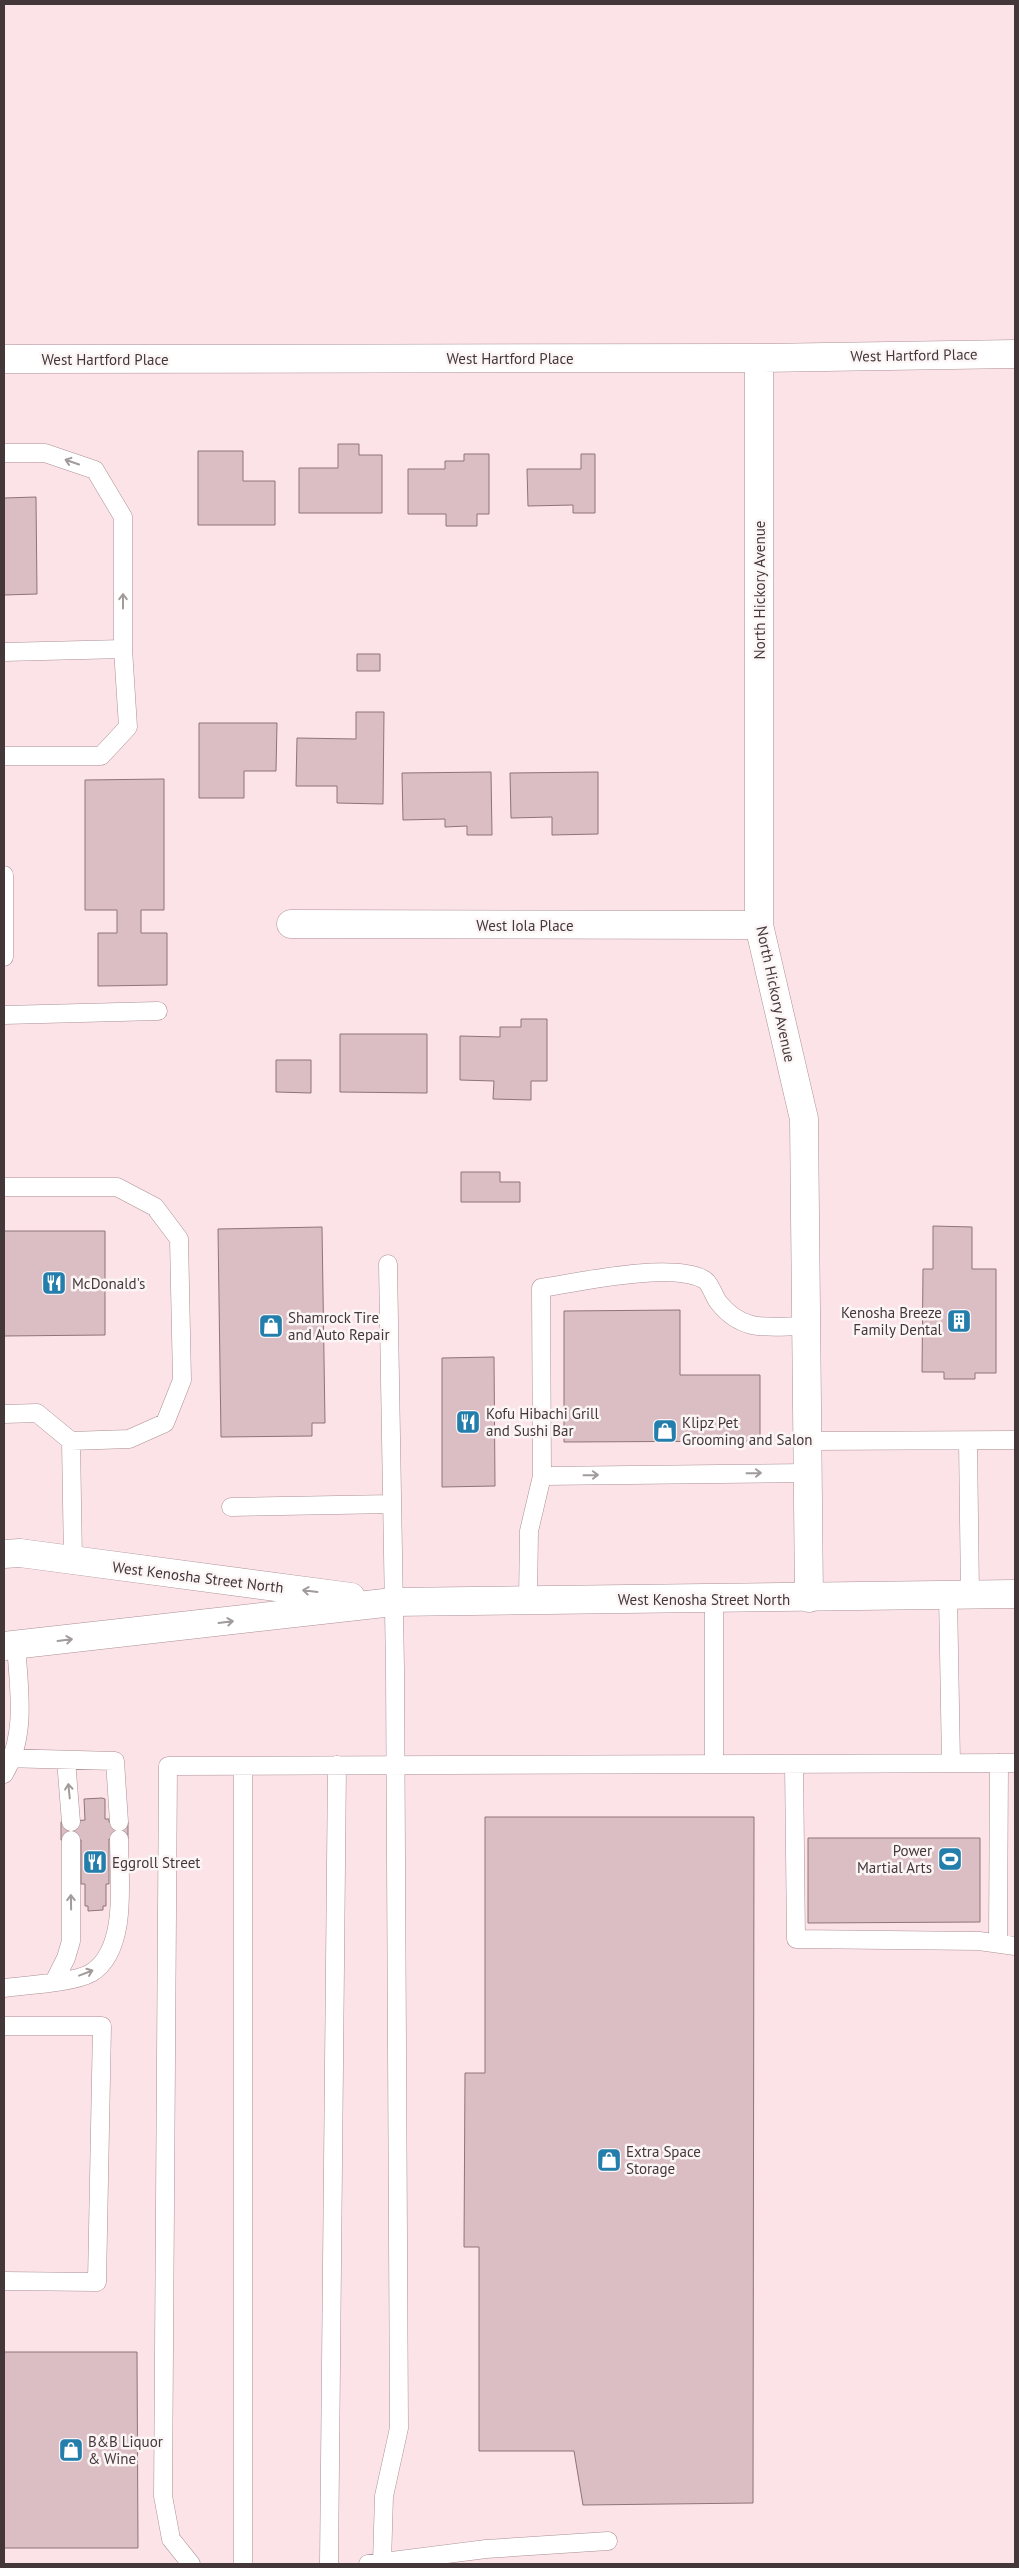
<svg xmlns="http://www.w3.org/2000/svg" width="1019" height="2568" font-family="'PT Sans',sans-serif">
  <style>
    .building { fill: #dbbec3; stroke: #8f7479 }
    .lines { fill: none; stroke-linecap: round; stroke-linejoin: round }
    .lane-casing { stroke: #ac9095; stroke-width: 19 }
    .street-casing { stroke: #ac9095; stroke-width: 29 }
    .primary-casing { stroke: #ac9095; stroke-width: 29 }
    .lane { stroke: #fff; stroke-width: 18 }
    .street { stroke: #fff; stroke-width: 28 }
    .primary { stroke: #fff; stroke-width: 28 }
    .oneway { stroke: #a19b9c }
    .labels { text-anchor: middle; dominant-baseline: central; stroke-width: 5; stroke-linejoin: round; paint-order: stroke }
    .street-label { font-size: 15px; fill: #43373a; stroke: #fcf5f6 }
    .poi-label { font-size: 15px; fill: #43373a; stroke: #fcf5f6; text-anchor: start }
  </style>
  <rect width="100%" height="100%" fill="#fbe3e7"/>
  <!-- building -->
  <path class="building" d="M338,444H359V455H382V513H299V468H338Z
    M198,451H243V481H275V525H198Z
    M464,454H489V514H477V526H446V514H408V469H445V461H464Z
    M581,454H595V513H573V505L528,506L527,469H581Z
    M36,497L37,594L4,595V498Z
    M357,654H380V671H357Z
    M356,712H384L383,804L337,803V786H296L297,738L356,739Z
    M199,723H277L276,771H244V798H199Z
    M491,772L492,835H467V826L445,827V819L403,820L402,773Z
    M598,772V834L552,835V817L511,818L510,773Z
    M164,779V910H141V933H167V985L98,986V933H117V910H85V780Z
    M521,1019H547V1081H531V1100L493,1099L494,1081L460,1080V1036L500,1037V1027H521Z
    M340,1034H427V1093L340,1092Z
    M276,1060H311V1093L276,1092Z
    M461,1172H500V1182H520V1202H461Z
    M933,1226L972,1227V1269H996V1373H975V1379H944V1372H922L923,1269H933Z
    M322,1227L325,1423H312V1436L221,1437L218,1229Z
    M4,1231H105V1335L4,1336Z
    M680,1310V1375H760V1441L564,1442V1311Z
    M494,1357L495,1486L442,1487V1358Z
    M102,1798L105,1799V1819H109V1822H128V1839H109V1884H106V1906H103V1910L88,1911V1906H85V1884H81V1840H61V1822L85,1820L84,1799Z
    M485,1817H754L753,2503L583,2505L574,2451H479V2247H464L465,2073H485Z
    M808,1838H980V1922L808,1923Z
    M4,2352H137L138,2548H4Z"/>
  <g class="lines">
    <defs>
      <path id="lane" d="M4,453H45L95,470L123,517V649L128,727L101,756H4
        M4,652L123,649
        M4,875V957
        M4,1015L158,1011
        M4,1187H117L155,1207L179,1239L182,1380L165,1423L129,1439L71,1441L73,1560
        M4,1414L37,1413L71,1441
        M807,1441L1015,1440
        M968,1441L970,1595
        M542,1476L808,1473
        M231,1507L392,1504
        M948,1595L951,1763
        M714,1598V1764
        M528,1600L529,1531L542,1476L541,1288C579,1282 670,1262 703,1279C710,1282 714,1297 719,1303C744,1334 770,1326 806,1326
        M4,1758L115,1761L119,1822
        M66,1760L71,1822
        M794,1764L796,1939L979,1941L1015,1946
        M4,1774C27,1736 19,1688 16,1646
        M998,1942L999,1763
        M54,1982L66,1958L71,1941V1840
        M4,1988C26,1985 73,1983 91,1973C129,1950 119,1877 119,1839
        M4,2026H102L97,2282L4,2281
        M382,2563L384,2496L399,2428L395,1669L388,1264
        M191,2564L171,2539L163,2496L168,1766L1015,1763
        M243,2564V1766
        M329,2564L337,1765
        M368,2564L486,2549L608,2541"/>
      <path id="street" d="M759,358V925L804,1119L809,1598
        M4,359L759,358L1015,354
        M291,924L759,925"/>
      <path id="primary" d="M4,1554L20,1553L351,1597
        M4,1646L393,1602L1015,1594"/>
    </defs>
    <!-- lane casing -->
    <use href="#lane" class="lane-casing"/>
    <!-- street casing -->
    <use href="#street" class="street-casing"/>
    <!-- primary casing -->
    <use href="#primary" class="primary-casing"/>
    <!-- lane -->
    <use href="#lane" class="lane"/>
    <!-- street -->
    <use href="#street" class="street"/>
    <!-- primary -->
    <use href="#primary" class="primary"/>
  </g>
  <!-- one-way arrows -->
  <defs><path id="oneway-shaft" d="M-6 0H5M1.5-3L5.5 0L1.5 3" fill="none" stroke-width="1.6" stroke-linecap="round" stroke-linejoin="round" transform="scale(1.25)"/></defs>
  <g class="oneway">
    <use href="#oneway-shaft" transform="translate(72 462) rotate(-161)"/>
    <use href="#oneway-shaft" transform="translate(123 601) rotate(-90)"/>
    <use href="#oneway-shaft" transform="translate(754 1473) rotate(-1)"/>
    <use href="#oneway-shaft" transform="translate(591 1475) rotate(-1)"/>
    <use href="#oneway-shaft" transform="translate(310 1591) rotate(-173)"/>
    <use href="#oneway-shaft" transform="translate(226 1622) rotate(-7)"/>
    <use href="#oneway-shaft" transform="translate(65 1640) rotate(-7)"/>
    <use href="#oneway-shaft" transform="translate(69 1791) rotate(-96)"/>
    <use href="#oneway-shaft" transform="translate(71 1902) rotate(-91)"/>
    <use href="#oneway-shaft" transform="translate(86 1973) rotate(-21)"/>
  </g>
  <!-- icons -->
  <defs>
    <symbol id="restaurant-square" viewBox="-11 -11 22 22"><rect x="-9" y="-9" width="18" height="18" rx="4" fill="#247eac" stroke="#fcf5f6"/><path d="M-5-6h1v4h1v-4h1v4h1v-4h1v5L-1.5 .5V6h-2V.5L-5-1ZM5-6V6H3V1.5H1.5Q1.5-4 5-6Z" fill="#fff"/></symbol>
    <symbol id="building-square" viewBox="-11 -11 22 22"><rect x="-9" y="-9" width="18" height="18" rx="4" fill="#247eac" stroke="#fcf5f6"/><path d="M-4-6H4V6H1V3H-1V6H-4ZM-2.5-4.3h1.7v1.8h-1.7ZM.8-4.3h1.7v1.8H.8ZM-2.5-1h1.7V.8h-1.7ZM.8-1h1.7V.8H.8Z" fill="#fff"/></symbol>
    <symbol id="shop-square" viewBox="-11 -11 22 22"><rect x="-9" y="-9" width="18" height="18" rx="4" fill="#247eac" stroke="#fcf5f6"/><path d="M-5-2.5h2.3a2.7 3.5 0 0 1 5.4 0H5L5.5 6h-11ZM-1.5-2.5h3a1.5 2.3 0 0 0-3 0Z" fill="#fff"/></symbol>
    <symbol id="stadium-square" viewBox="-11 -11 22 22"><rect x="-9" y="-9" width="18" height="18" rx="4" fill="#247eac" stroke="#fcf5f6"/><path d="M0-5a6.5 5 0 1 0 0 10a6.5 5 0 1 0 0-10ZM-3.5-1.8h7v3.6h-7Z" fill="#fff"/></symbol>
  </defs>
  <g fill-rule="evenodd">
    <use href="#restaurant-square" x="40" y="1269" width="28" height="28"/>
    <use href="#building-square" x="945" y="1307" width="28" height="28"/>
    <use href="#shop-square" x="257" y="1312" width="28" height="28"/>
    <use href="#restaurant-square" x="454" y="1408" width="28" height="28"/>
    <use href="#shop-square" x="651" y="1417" width="28" height="28"/>
    <use href="#stadium-square" x="936" y="1845" width="28" height="28"/>
    <use href="#restaurant-square" x="81" y="1848" width="28" height="28"/>
    <use href="#shop-square" x="595" y="2146" width="28" height="28"/>
    <use href="#shop-square" x="57" y="2436" width="28" height="28"/>
  </g>
  <g class="labels">
    <!-- street labels -->
    <g class="street-label">
      <text transform="translate(914 355) rotate(-1)">West Hartford Place</text>
      <text x="510" y="358">West Hartford Place</text>
      <text x="105" y="359">West Hartford Place</text>
      <text transform="translate(759 590) rotate(-90)">North Hickory Avenue</text>
      <text x="525" y="925">West Iola Place</text>
      <text transform="translate(776 994) rotate(78)">North Hickory Avenue</text>
      <text transform="translate(198 1577) rotate(7)">West Kenosha Street North</text>
      <text x="704" y="1599">West Kenosha Street North</text>
    </g>
    <!-- poi labels -->
    <g class="poi-label">
      <text x="72" y="1283">McDonald's</text>
      <text x="942" y="1312" text-anchor="end">Kenosha Breeze<tspan x="942" dy="17">Family Dental</tspan></text>
      <text x="288" y="1317">Shamrock Tire<tspan x="288" dy="17">and Auto Repair</tspan></text>
      <text x="486" y="1413">Kofu Hibachi Grill<tspan x="486" dy="17">and Sushi Bar</tspan></text>
      <text x="682" y="1422">Klipz Pet<tspan x="682" dy="17">Grooming and Salon</tspan></text>
      <text x="932" y="1850" text-anchor="end">Power<tspan x="932" dy="17">Martial Arts</tspan></text>
      <text x="112" y="1862">Eggroll Street</text>
      <text x="626" y="2151">Extra Space<tspan x="626" dy="17">Storage</tspan></text>
      <text x="88" y="2441">B&amp;B Liquor<tspan x="88" dy="17">&amp; Wine</tspan></text>
    </g>
  </g>
  <!-- border -->
  <rect width="1019" height="2568" fill="none" stroke="#43373a" stroke-width="10"/>
</svg>
